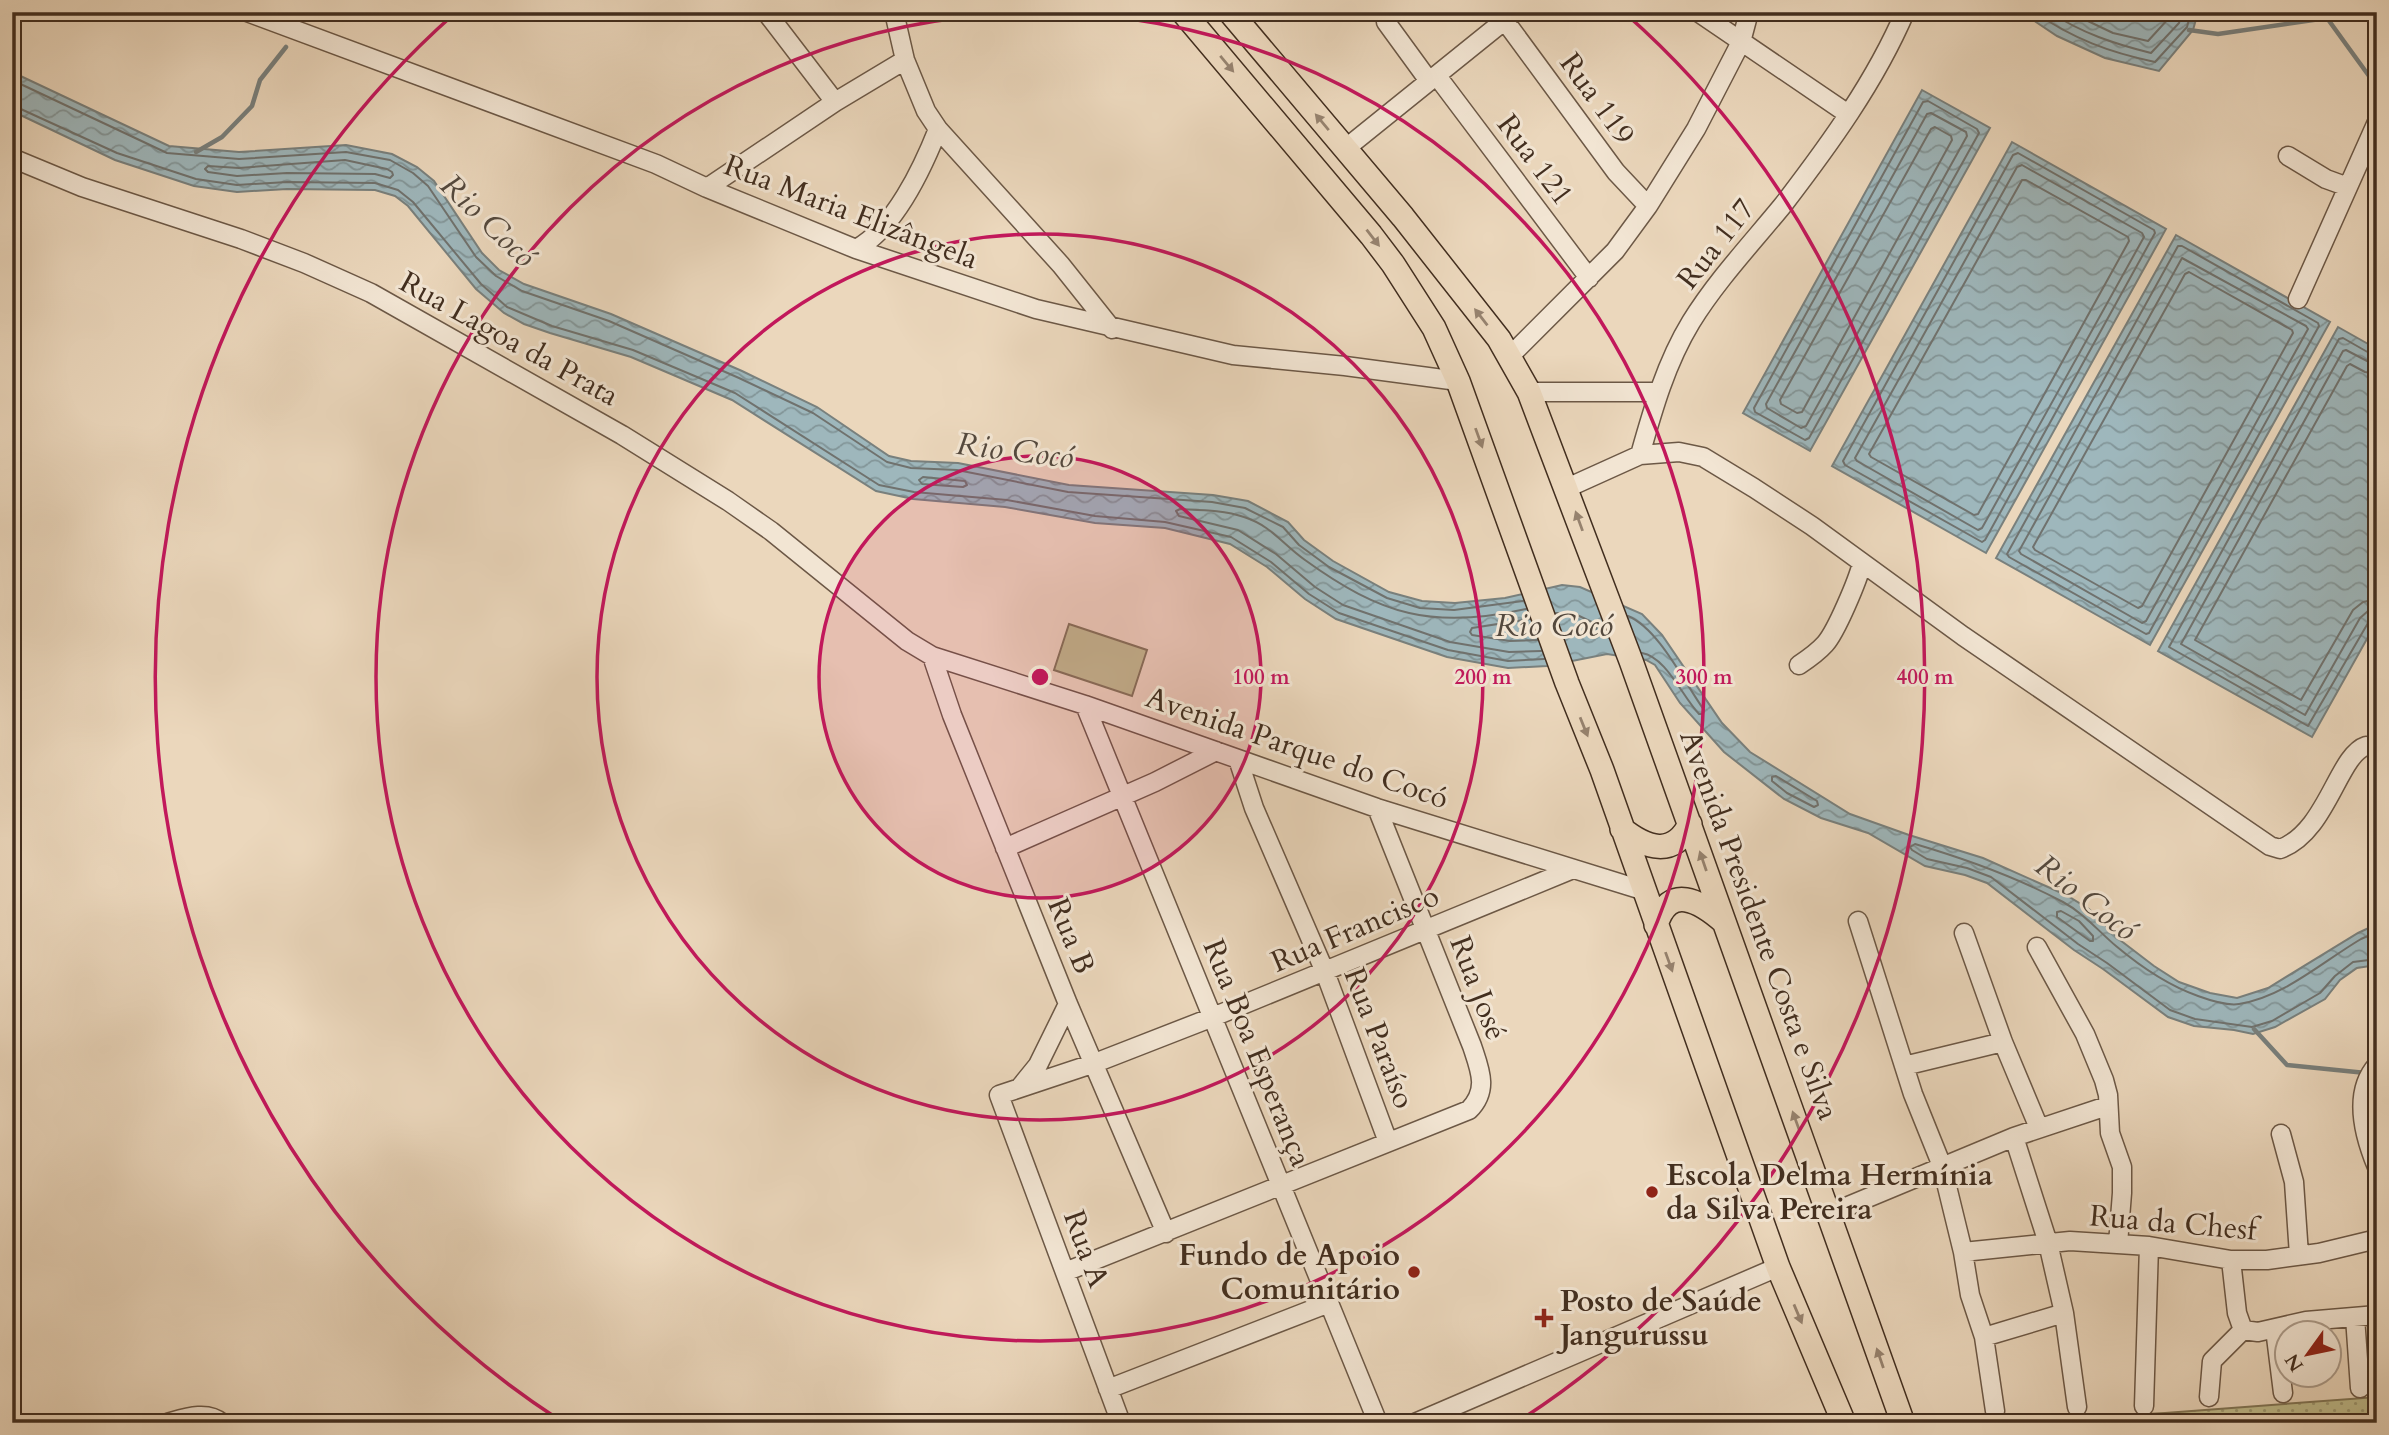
<svg xmlns="http://www.w3.org/2000/svg" width="2389" height="1435" font-family="Cardo,serif">
  <style>
    .grass { fill: url(#grass-dots); stroke: #807556; stroke-width: 2 }
    .pitch { fill: #bfbc8c; stroke: #807556; stroke-width: 2 }
    .water { fill: url(#water-waves); stroke: #79807d; stroke-width: 2 }
    .lines { fill: none; stroke-linecap: round; stroke-linejoin: round }
    .shore { stroke: #70726e; stroke-width: 2 }
    .stream { stroke: #79807d; stroke-width: 4.5 }
    .minor-casing { stroke: #6c5846; stroke-width: 21 }
    .major-casing { stroke: #422e1f; stroke-width: 26 }
    .minor { stroke: #f2e5d3; stroke-width: 18 }
    .major { stroke: #ebd7bc; stroke-width: 23 }
    .oneway { fill: #96826e }
    .ring { fill: none; stroke: #c2185b; stroke-width: 3.5 }
    .poi-dot { fill: #8f2418; stroke: #f2e5d3; stroke-width: 2.5 }
    .labels { text-anchor: middle; dominant-baseline: central; stroke-width: 6; stroke-linejoin: round; paint-order: stroke }
    .street-label { font-size: 30px; fill: #422e1f; stroke: #f2e5d3 }
    .poi-label { font-size: 30px; font-weight: bold; fill: #422e1f; stroke: #f2e5d3; text-anchor: start }
    .water-label { font-size: 32px; font-style: italic; fill: #54493e; stroke: #f2e5d3 }
    .centre { fill: #c2185b; stroke: #f2e5d3; stroke-width: 3.5 }
    .ring-label { font-size: 21px; text-anchor: middle; font-weight: bold; fill: #c2185b; stroke: #f2e5d3; stroke-width: 6; stroke-linejoin: round; paint-order: stroke }
  </style>
  <defs>
    <pattern id="grass-dots" width="8" height="8" patternUnits="userSpaceOnUse" patternTransform="scale(1.75)"><rect width="8" height="8" fill="#bfbc8c"/><path d="M2 2h.1M6 6h.1" fill="none" stroke="#9d9972" stroke-width="1.8" stroke-linecap="round"/></pattern>
    <pattern id="water-waves" width="16" height="10" patternUnits="userSpaceOnUse" patternTransform="scale(1.75)"><rect width="16" height="10" fill="#9eb7bc"/><path d="M0 5q4-4 8 0t8 0" fill="none" stroke="#829598"/></pattern>
  </defs>
  <rect width="100%" height="100%" fill="#ebd7bc"/>
  <filter id="stains"><feTurbulence type="fractalNoise" baseFrequency=".00286" numOctaves="4"/><feColorMatrix values="0 0 0 0 .2 0 0 0 0 .09 0 0 0 0 .02 0 0 0 .5 -.17"/></filter>
  <radialGradient id="worn" r=".72"><stop offset=".6" stop-color="#630" stop-opacity="0"/><stop offset="1" stop-color="#630" stop-opacity=".3"/></radialGradient>
  <!-- grass -->
  <path class="grass" d="M2377,1397V1423H1983L2165,1413Z"/>
  <!-- pitch -->
  <path class="pitch" d="M1069,624L1147,650L1132,696L1054,670Z"/>
  <!-- water -->
  <path class="water" d="M2021,12H2198L2193,30L2159,71L2105,58L2057,36Z
    M12,72L169,146L239,152L346,145L392,154L417,167L434,181L482,253L499,270L524,284L611,314L742,371L817,407L889,456L911,461L958,463L1069,485L1213,495L1248,501L1288,522L1304,540L1333,561L1389,592L1422,601L1455,603L1505,598L1562,585L1580,587L1642,614L1662,635L1722,723L1750,752L1850,814L1909,835L1983,858L2066,895L2089,909L2120,940L2154,966L2179,982L2210,993L2237,998L2268,988L2358,933L2377,924V965L2357,968L2340,980L2325,999L2275,1027L2253,1034L2234,1030L2194,1026L2168,1017L2103,969L2074,950L1987,883L1965,875L1925,866L1868,833L1821,818L1784,799L1724,752L1680,703L1655,665L1646,660L1607,654L1547,666L1508,668L1447,657L1336,619L1305,599L1267,567L1230,544L1165,528L1095,523L1005,507L913,499L876,491L732,400L631,357L550,333L524,324L504,313L476,289L408,206L395,196L375,190L287,189L237,192L194,186L115,160L12,111Z
    M1922,90L1990,128L1810,451L1743,413Z
    M2012,142L2166,229L1986,553L1832,466Z
    M2176,235L2330,322L2150,645L1996,558Z
    M2338,327L2377,349V621L2312,737L2158,651Z"/>
  <g class="lines">
    <!-- shore -->
    <path class="shore" d="M2034,12C2074,39 2108,52 2155,62L2187,27L2191,12
      M2050,12C2081,33 2115,44 2151,53L2179,23L2182,12
      M2069,12L2113,33L2148,41L2169,18L2171,12
      M12,80L167,153L239,159L346,152L390,160L413,173L428,186L476,257L496,276L522,291L609,321L739,378L813,413L887,462L911,468L957,470L1068,492L1212,502L1245,508L1283,527L1299,545L1329,567L1387,598L1420,608L1454,610L1523,601
      M1928,101L1977,129L1979,133L1809,438L1805,440L1755,412L1754,408L1923,102Z
      M12,105L117,153L196,179L237,185L287,182L375,183L398,190L413,202L481,284L507,307L552,326L633,350L735,393L879,485L914,492L1007,500L1095,516L1165,522L1231,537L1271,562L1309,594L1339,613L1448,650L1508,661L1544,659
      M1931,113L1966,132L1967,136L1806,426L1801,428L1767,408L1766,404L1927,114Z
      M1935,127L1951,136L1952,140L1802,412L1797,413L1781,404L1780,400L1931,129Z
      M2018,153L2154,230L2155,233L1985,540L1982,542L1845,465L1843,461L2013,155Z
      M345,160L387,169L392,172L393,175L390,178L375,174L287,173L237,176L208,172L205,169L208,166L239,168Z
      M2022,165L2142,233L2144,237L1982,528L1978,530L1857,461L1855,458L2017,167Z
      M2022,180H2026L2128,237L2129,241L1978,514L1974,515L1871,457L1869,454Z
      M2178,246H2182L2318,323L2319,326L2149,633L2146,634L2009,557L2007,554Z
      M2182,258L2306,326L2308,329L2146,621L2142,623L2021,554L2019,551Z
      M2189,272L2292,330L2293,333L2142,606L2138,608L2035,550L2033,547L2185,274Z
      M2377,355L2371,354L2343,338L2339,339L2169,647L2308,726L2368,623L2377,619
      M2377,363L2369,362L2346,350L2343,351L2181,644L2305,715L2360,618L2368,611L2377,610
      M2377,374L2365,372L2350,364L2347,366L2195,640L2301,700L2353,610L2363,602L2377,599
      M923,477L965,481L967,485L963,487L922,484L919,480Z
      M1526,609C1433,630 1381,615 1305,560C1282,544 1272,526 1244,517C1224,510 1200,510 1180,509L1176,511L1179,516L1238,530L1276,554L1315,587L1343,605L1450,642L1509,652L1541,651
      M1556,613H1573L1598,625L1596,629L1564,636
      M1628,616C1659,629 1684,682 1704,710L1703,714H1699C1682,696 1666,657 1642,653
      M1530,619L1472,628L1470,632L1472,635L1510,641L1538,640
      M1776,776L1817,801L1818,805L1814,807L1787,793L1772,781V777Z
      M2061,911L2079,921L2093,936V941H2090L2057,917V912Z
      M2377,932L2361,939C2322,962 2284,997 2239,1004C2227,1006 2209,1000 2198,996C2167,985 2141,967 2116,946C2098,931 2085,914 2063,902C2016,877 1966,859 1915,844L1910,847L1912,850L1927,859L1967,868L1991,877L2078,944L2107,963L2170,1010L2195,1019L2252,1027L2272,1021L2320,993L2335,976L2353,962L2377,959"/>
    <!-- stream -->
    <path class="stream" d="M2189,30L2218,34L2327,18L2377,87
      M196,152L222,137L252,106L260,80L286,47
      M2254,1029L2287,1065L2366,1073"/>
    <defs>
      <path id="minor" d="M247,12L656,164L707,188L856,249L1036,309L1233,355L1345,366L1458,381
        M766,12L835,102
        M894,12L905,60L926,111L938,129L1061,265L1112,329
        M1698,12L1848,114
        M1505,21L1616,172L1648,206
        M1386,22L1429,81
        M1437,76L1589,278
        M1345,149L1515,12
        M2288,156L2326,179L2348,187
        M12,158L82,187L241,239L304,263L371,293L622,435L728,501L771,531L907,641L932,656L1085,705L1377,808L1645,891
        M707,188L835,102L905,60
        M856,249C894,229 923,167 938,129
        M2298,299L2377,122
        M1510,356L1615,251L1648,206L1696,129L1741,42L1749,12
        M1529,392H1658
        M1640,455L1679,452L1703,457L1754,488L1812,526L1963,636L2270,846L2280,849C2327,832 2338,755 2366,746L2377,748
        M1567,488L1640,455C1653,409 1666,363 1691,322C1717,280 1752,243 1783,205C1829,145 1875,82 1905,12
        M932,656L952,715L1068,1004L1166,1233
        M1799,665C1808,659 1817,653 1825,644C1836,632 1858,580 1862,563
        M1085,705L1378,1423
        M1238,759L1254,808L1325,972L1388,1142
        M1005,848L1155,782L1216,751
        M1858,921L1913,1094L1942,1166L1963,1252L1970,1295L1984,1337L1995,1411
        M1964,933L2003,1042L2039,1128
        M2037,947L2085,1034L2104,1080L2108,1095L2110,1133L2122,1167V1193L2118,1244
        M2377,1065C2352,1093 2364,1136 2377,1167
        M1904,1066L2003,1042
        M1021,1086L1038,1065L1068,1004
        M2281,1134L2294,1182L2299,1255
        M2014,1137L2048,1243L2064,1313L2077,1407
        M1829,1214L2014,1137L2107,1106
        M1963,1252L2070,1241L2149,1246L2231,1260H2267L2319,1253L2377,1239
        M2231,1260L2237,1313L2243,1330L2258,1332L2306,1321L2377,1315
        M1065,1272L1469,1110C1489,1090 1480,1070 1472,1046L1377,808
        M2355,1317L2360,1388
        M2275,1329L2283,1393
        M1984,1337L2064,1313
        M1108,1389L1329,1303
        M2209,1397L2212,1361L2243,1330
        M2144,1406L2149,1246
        M167,1423C185,1418 207,1410 222,1423
        M1121,1423L999,1095L1095,1063L1213,1017L1573,869
        M1415,1423L1778,1267"/>
      <path id="major" d="M1183,12L1371,235L1393,264L1434,328L1458,381L1567,683L1602,770L1778,1267L1844,1423
        M1230,12L1403,217L1499,339L1529,392L1631,661L1903,1423
        M1622,829C1646,848 1673,858 1690,824
        M1656,925C1669,883 1700,901 1724,922"/>
    </defs>
    <!-- minor casing -->
    <use href="#minor" class="minor-casing"/>
    <!-- major casing -->
    <use href="#major" class="major-casing"/>
    <!-- minor -->
    <use href="#minor" class="minor"/>
    <!-- major -->
    <use href="#major" class="major"/>
  </g>
  <!-- one-way arrows -->
  <defs><path id="oneway-solid" d="M-6-.8H1V-3.2L6.5 0L1 3.2V.8H-6Z" transform="scale(1.75)"/></defs>
  <g class="oneway">
    <use href="#oneway-solid" transform="translate(1227 64) rotate(50)"/>
    <use href="#oneway-solid" transform="translate(1322 122) rotate(-130)"/>
    <use href="#oneway-solid" transform="translate(1373 238) rotate(52)"/>
    <use href="#oneway-solid" transform="translate(1481 317) rotate(-128)"/>
    <use href="#oneway-solid" transform="translate(1479 438) rotate(70)"/>
    <use href="#oneway-solid" transform="translate(1579 521) rotate(-110)"/>
    <use href="#oneway-solid" transform="translate(1584 727) rotate(68)"/>
    <use href="#oneway-solid" transform="translate(1703 861) rotate(-109)"/>
    <use href="#oneway-solid" transform="translate(1669 962) rotate(70)"/>
    <use href="#oneway-solid" transform="translate(1796 1121) rotate(-110)"/>
    <use href="#oneway-solid" transform="translate(1798 1314) rotate(67)"/>
    <use href="#oneway-solid" transform="translate(1880 1358) rotate(-109)"/>
  </g>
  <!-- distance rings -->
  <circle cx="1040" cy="677" r="221" fill="#c2185b" fill-opacity=".12"/>
  <g class="ring">
    <circle cx="1040" cy="677" r="221"/>
    <circle cx="1040" cy="677" r="443"/>
    <circle cx="1040" cy="677" r="664"/>
    <path d="M558 1419A885 885 0 0 1 454 14M1626 14A885 885 0 0 1 1522 1419"/>
  </g>
  <!-- markers -->
  <g class="poi-dot">
    <circle cx="1652" cy="1192" r="7"/>
    <circle cx="1414" cy="1272" r="7"/>
    <path d="M1540.5 1307.5h7v7h7v7h-7v7h-7v-7h-7v-7h7z"/>
  </g>
  <g class="labels">
    <!-- street labels -->
    <g class="street-label">
      <text transform="translate(1597 99) rotate(54)">Rua 119</text>
      <text transform="translate(1535 160) rotate(53)">Rua 121</text>
      <text transform="translate(851 212) rotate(21)">Rua Maria Elizângela</text>
      <text transform="translate(1716 244) rotate(-52)">Rua 117</text>
      <text transform="translate(509 339) rotate(29)">Rua Lagoa da Prata</text>
      <text transform="translate(1297 748) rotate(19)">Avenida Parque do Cocó</text>
      <text transform="translate(1759 925) rotate(70)">Avenida Presidente Costa e Silva</text>
      <text transform="translate(1355 929) rotate(-23)">Rua Francisco</text>
      <text transform="translate(1071 936) rotate(68)">Rua B</text>
      <text transform="translate(1478 988) rotate(69)">Rua José</text>
      <text transform="translate(1379 1038) rotate(69)">Rua Paraíso</text>
      <text transform="translate(1257 1053) rotate(68)">Rua Boa Esperança</text>
      <text transform="translate(2173 1223) rotate(5)">Rua da Chesf</text>
      <text transform="translate(1086 1249) rotate(70)">Rua A</text>
    </g>
    <!-- poi labels -->
    <g class="poi-label">
      <text x="1666" y="1175">Escola Delma Hermínia<tspan x="1666" dy="34">da Silva Pereira</tspan></text>
      <text x="1400" y="1255" text-anchor="end">Fundo de Apoio<tspan x="1400" dy="34">Comunitário</tspan></text>
      <text x="1560" y="1301">Posto de Saúde<tspan x="1560" dy="34">Jangurussu</tspan></text>
    </g>
    <!-- water labels -->
    <g class="water-label">
      <text transform="translate(488 221) rotate(44)">Rio Cocó</text>
      <text transform="translate(1015 451) rotate(7)">Rio Cocó</text>
      <text x="1554" y="626">Rio Cocó</text>
      <text transform="translate(2086 898) rotate(38)">Rio Cocó</text>
    </g>
  </g>
  <circle cx="1040" cy="677" r="10" class="centre"/>
  <g class="ring-label">
    <text x="1261" y="684">100 m</text>
    <text x="1483" y="684">200 m</text>
    <text x="1704" y="684">300 m</text>
    <text x="1925" y="684">400 m</text>
  </g>
  <!-- margin -->
  <rect width="2389" height="1435" fill="none" stroke="#ebd7bc" stroke-width="42"/>
  <rect x="14" y="14" width="2361" height="1407" fill="none" stroke="#422e1f" stroke-width="3.5"/>
  <rect x="21" y="21" width="2347" height="1393" fill="none" stroke="#422e1f" stroke-width="2"/>
  <!-- north arrow -->
  <g transform="translate(2308 1354) rotate(237)"><circle r="33" fill="#f2e5d3" stroke="#ac9c8b" stroke-width="2"/>
  <path d="M0-5L12 26L0 18L-12 26Z" fill="#8f2418"/>
  <text y="-10" font-size="19" font-weight="bold" text-anchor="middle" fill="#422e1f">N</text>
  </g>
  <rect width="100%" height="100%" filter="url(#stains)"/>
  <rect width="100%" height="100%" fill="url(#worn)"/>
</svg>
